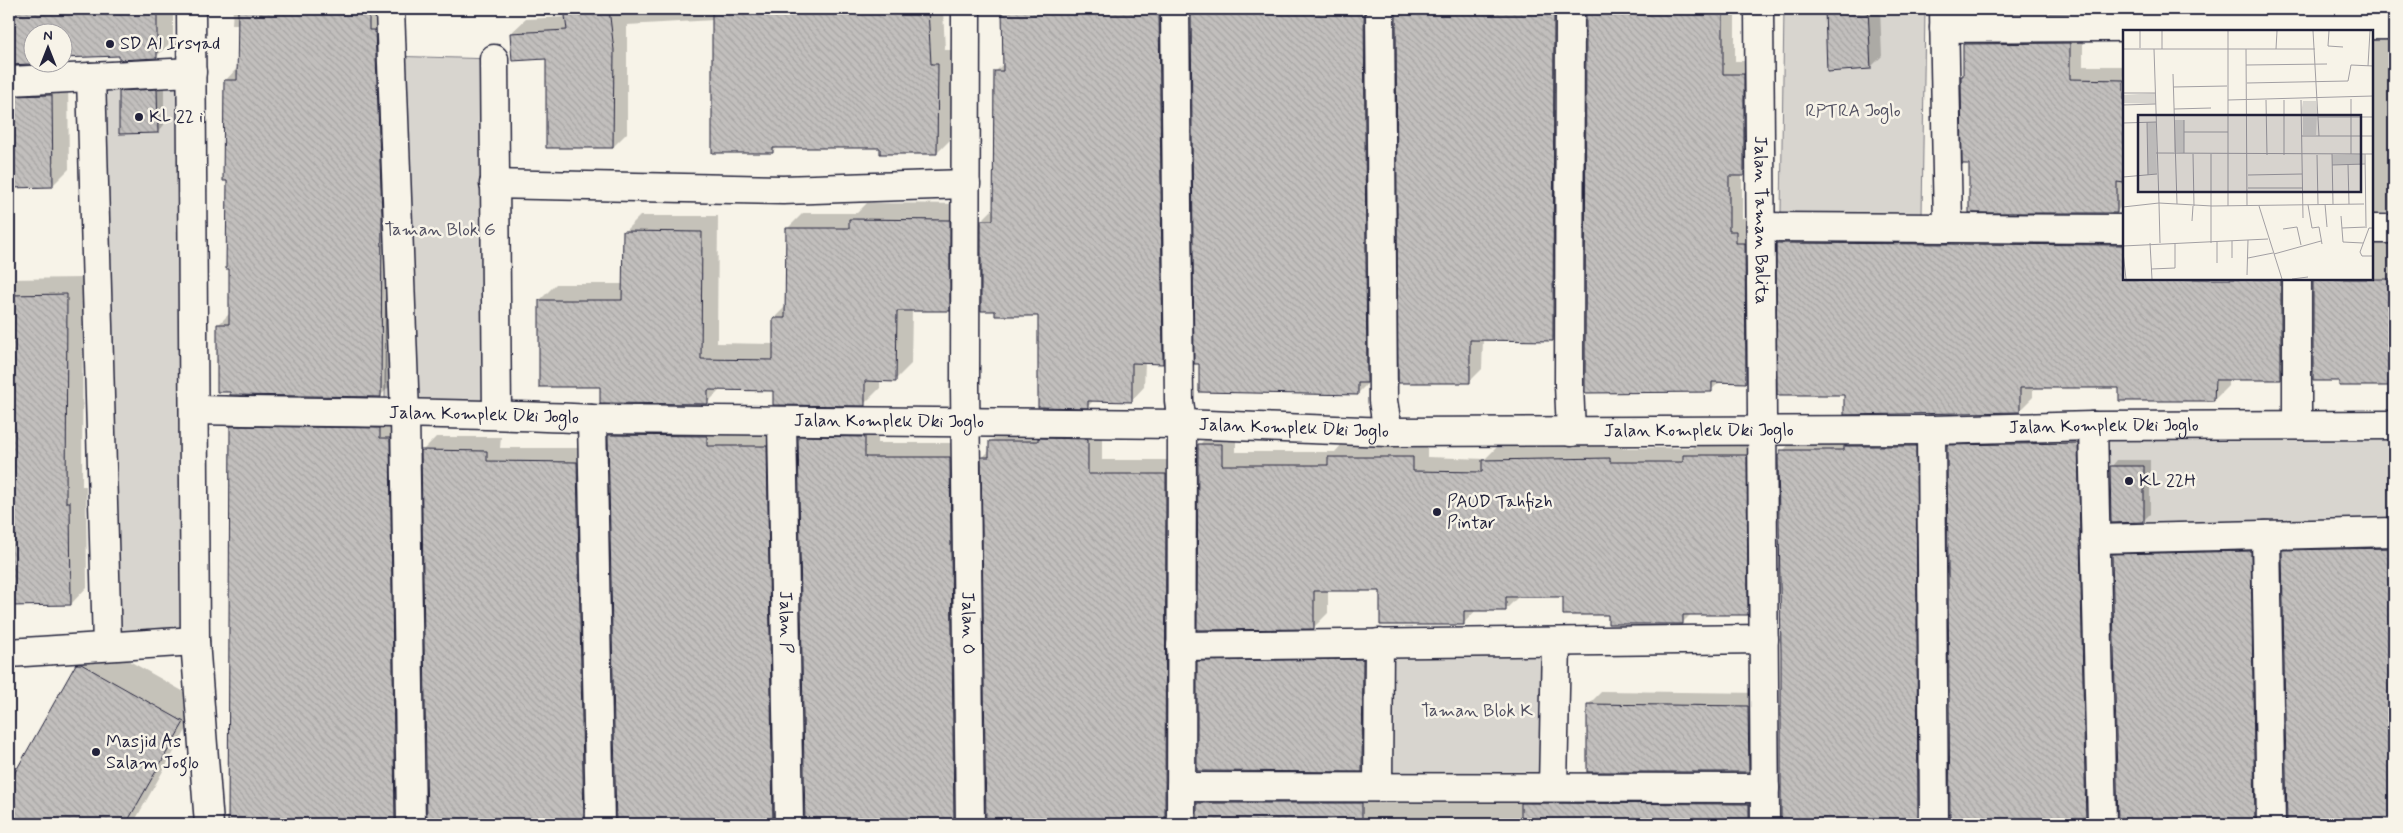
<svg xmlns="http://www.w3.org/2000/svg" width="2403" height="833" font-family="Mynerve,sans-serif">
  <style>
    .park { fill: #d8d5cf; stroke: #7d7c85 }
    .shadow { fill: #0003 }
    .building { fill: url(#building-back-hatch); stroke: #22223b }
    .lines { fill: none; stroke-linecap: round; stroke-linejoin: round }
    .minor-casing { stroke: #22223b; stroke-width: 31 }
    .minor { stroke: #f7f3e8; stroke-width: 28 }
    .poi-dot { fill: #22223b; stroke: #f7f3e8; stroke-width: 2 }
    .labels { text-anchor: middle; dominant-baseline: central; stroke-width: 5; stroke-linejoin: round; paint-order: stroke }
    .poi-label { font-size: 18px; fill: #22223b; stroke: #f7f3e8; text-anchor: start }
    .park-label { font-size: 18px; fill: #504f60; stroke: #f7f3e8 }
    .street-label { font-size: 18px; fill: #22223b; stroke: #f7f3e8 }
    .inset-road { fill: none; stroke: #a29fa3; stroke-width: 1 }
    .view { fill: #22223b; fill-opacity: 0.15; stroke: #22223b; stroke-width: 2.5 }
    .inset-edge { fill: none; stroke: #22223b; stroke-width: 2.5 }
  </style>
  <defs>
    <pattern id="building-back-hatch" width="6" height="6" patternUnits="userSpaceOnUse" patternTransform="scale(1.25)"><rect width="6" height="6" fill="#c2bfbd"/><path d="M-1 5l2 2M0 0l6 6M5-1l2 2" fill="none" stroke="#a6a4a3"/></pattern>
  </defs>
  <rect width="100%" height="100%" fill="#f7f3e8"/>
  <filter id="ink" filterUnits="userSpaceOnUse"><feTurbulence type="fractalNoise" baseFrequency=".02" numOctaves="2"/><feDisplacementMap in="SourceGraphic" scale="10" xChannelSelector="R" yChannelSelector="G"/><feConvolveMatrix kernelMatrix="1 2 1 2 8 2 1 2 1" color-interpolation-filters="sRGB"/></filter>
  <g filter="url(#ink)">
    <!-- park -->
    <path class="park" d="M1784,9H1925L1922,215L1781,213Z
      M387,56L494,59L495,407L385,402Z
      M192,72L195,641L107,645L91,77Z
      M2394,427V528L2093,538L2091,430Z
      M1540,642L1553,787L1378,771L1379,643Z"/>
    <!-- shadow -->
    <path class="shadow" d="M9,9H173V40L156,57L120,55L62,32H32V62H46L10,66L12,72L68,79L69,169L52,186L9,187Z
      M233,9H381L393,383L380,396L218,325L230,313L225,81L238,67L239,24H232Z
      M566,9H943L945,50H952L951,139L937,153L881,147H777L772,152L714,20L627,25V133L613,147L547,58L511,33L526,19L567,17Z
      M1005,9H1172L1176,349L1162,362H1145L1144,387L1131,401L1094,400L1088,406L1039,315L982,220L994,208L995,72L1004,63Z
      M1192,9H1377L1371,380L1358,393L1195,363Z
      M1397,9H1567L1566,326L1553,340L1483,339L1482,369L1469,382H1400Z
      M1587,9H1735V61H1757V162L1742,175V218H1749L1759,368L1746,382L1721,381L1711,390L1586,392Z
      M1825,9H1880L1882,56L1870,68L1829,71Z
      M1969,9H2300L1969,11Z
      M1978,30H2083V66H2124V204L2116,212L1970,163L1962,77L1965,74L1964,44Z
      M2372,31L2394,33V212L2372,214Z
      M164,83V125L158,132L120,92L127,85Z
      M867,203L965,204V294L949,310H912L911,364L895,380H880V388L864,404L774,390L721,389L707,403L601,386L540,300L556,284H624V232L640,216H718L717,343L774,344V318L786,306L787,229L803,213H857Z
      M2372,223L2394,231V409L2388,408V385L2341,380L2314,379V279H2372Z
      M1791,230L2124,231V279H2295L2294,365L2281,379H2228V386L2214,400L2121,386H2033V397L2019,411L1845,394L1778,244Z
      M83,278L82,486H86L87,587L71,604L9,605V279Z
      M245,413L394,415L418,824H229L231,427Z
      M623,421L780,432L796,824H617L609,435Z
      M813,423L878,424V443H964L977,824H806L799,437Z
      M1102,425V460H1180L1188,824H987L983,457L990,450V442L1004,428Z
      M2091,429L2109,824H1951L1948,446L1962,432Z
      M1213,431H1236V452H1335L1343,443H1427V457L1485,459L1497,447L1623,445V448H1692L1698,442H1760L1761,599L1747,613H1692L1682,623L1610,614L1564,596H1519L1506,609H1477L1463,624L1381,590H1328V613L1313,628L1199,445Z
      M1929,432L1942,824H1782L1783,654L1779,456L1795,437Z
      M2394,436V484H2389V441Z
      M436,437H501L500,448H591L607,824H428L422,451Z
      M2117,460H2150V514L2143,521L2111,467Z
      M2394,535V824H2288L2283,551L2297,537Z
      M2264,538L2279,824H2119L2113,555L2127,541Z
      M97,645H101L202,702L133,824H9V785L77,665Z
      M1376,646V757L1362,770L1198,662L1212,648Z
      M1602,691L1762,693V758L1748,771L1589,704Z
      M1212,789L1763,790L1772,824H1198V803Z"/>
    <!-- building -->
    <path class="building" d="M9,9H157V58L119,60V56L62,58V32H32V62L52,63L9,65Z
      M238,9H369V30H375L382,214L381,397L230,395V392H217V324H229V269H226L227,181H223L224,80H237Z
      M564,9H609L614,50L613,148H546V59L512,61L510,33L567,30Z
      M712,9H928L931,64H938L937,154H880V148H773V153H712Z
      M1002,9H1159L1163,364L1132,363V402L1088,401V408L1038,407V316H995V311H981V220H993L994,71H1003Z
      M1191,9H1364L1367,383H1358V395L1199,392V364H1194Z
      M1396,9H1554L1553,341L1470,340V383H1398Z
      M1586,9H1723V74H1744V176H1729V231H1736V243H1745L1746,383L1712,382V392L1585,393Z
      M1825,9H1868L1871,69L1827,72Z
      M2070,43V79L2124,80V183L2117,182V213H1969V164H1962L1961,76H1963V44Z
      M157,89L158,133L119,134V91Z
      M52,95L53,187L9,188V96Z
      M849,219L950,220V311H897L896,382L865,381V406L773,405V391L708,390V404L600,403V387H539V300H622L623,231L702,232L701,359L773,360V318H785L786,228H849Z
      M1776,243L2124,245V279H2281V380H2215L2214,401H2119V388H2020V412L1844,415V395H1777Z
      M2313,279H2394V386H2339V381H2313Z
      M67,294L66,502H70L71,605L9,606V295Z
      M230,426L380,428V438H390L395,824H228Z
      M608,435L707,436V446H767L773,824H616Z
      M798,436L865,437V457H950L954,824H805Z
      M1038,438L1088,439V474H1166L1165,824H986L981,457H989V441H1038Z
      M2078,443L2086,824H1950L1947,445Z
      M1198,444H1222V465H1328V457H1413V471L1482,472V460L1610,458V462H1683V455H1747L1748,615H1683V624H1608V615H1563V597H1506V611H1464V625H1380V591H1314V629L1197,630Z
      M1844,446H1916L1918,824H1781V654L1778,455H1780V450H1844Z
      M421,450L487,451V461L577,462L584,824H427Z
      M2110,466H2144V522L2111,523Z
      M2394,548V824H2287L2282,550Z
      M2251,551L2255,824H2118L2112,554Z
      M1363,659L1362,772L1197,771V661Z
      M76,664H81L184,722L126,824H9V783Z
      M1587,704L1748,706L1749,772H1587Z
      M1197,803H1362V824H1197Z
      M1521,803L1749,804V824H1521Z"/>
    <g class="lines">
      <defs>
        <g id="minor">
          <path d="M191,9L195,641L209,824"/>
          <path d="M390,9L405,414L411,824"/>
          <path id="s1" d="M966,9L965,385L970,824"/>
          <path d="M1175,9L1179,401L1182,424L1181,824"/>
          <path d="M1380,9L1383,401L1388,432"/>
          <path d="M1570,9L1569,385L1571,432"/>
          <path id="s2" d="M1759,9L1765,824"/>
          <path d="M1944,10L1948,228"/>
          <path d="M1944,28L2394,25"/>
          <path d="M494,59L497,414"/>
          <path d="M91,77L107,645"/>
          <path d="M9,81L192,72"/>
          <path d="M494,184L783,190L966,184"/>
          <path d="M1761,227L2124,229"/>
          <path d="M2372,229H2394"/>
          <path id="s3" d="M194,410C327,413 460,412 592,419L1182,424L1388,432L1931,430L2093,426L2394,425"/>
          <path d="M592,419L600,824"/>
          <path id="s4" d="M782,421L789,824"/>
          <path d="M2297,425V279"/>
          <path d="M2093,426L2102,824"/>
          <path d="M1931,430L1934,824"/>
          <path d="M2266,535L2271,824"/>
          <path d="M2095,539L2394,532"/>
          <path d="M1181,646L1764,639"/>
          <path d="M9,653L195,641"/>
          <path d="M1181,787L1765,788"/>
          <path d="M1378,787L1379,643"/>
          <path d="M1553,787L1556,642"/>
        </g>
      </defs>
      <!-- minor casing -->
      <use href="#minor" class="minor-casing"/>
      <!-- minor -->
      <use href="#minor" class="minor"/>
    </g>
  </g>
  <!-- markers -->
  <g class="poi-dot">
    <circle cx="110" cy="44" r="5"/>
    <circle cx="139" cy="117" r="5"/>
    <circle cx="2129" cy="481" r="5"/>
    <circle cx="1437" cy="512" r="5"/>
    <circle cx="96" cy="752" r="5"/>
  </g>
  <g class="labels">
    <!-- poi labels -->
    <g class="poi-label">
      <text x="120" y="44">SD Al Irsyad</text>
      <text x="149" y="117">KL 22 i</text>
      <text x="2139" y="481">KL 22H</text>
      <text x="1447" y="502">PAUD Tahfizh<tspan x="1447" dy="21">Pintar</tspan></text>
      <text x="106" y="742">Masjid As<tspan x="106" dy="21">Salam Joglo</tspan></text>
    </g>
    <!-- park labels -->
    <g class="park-label">
      <text x="1853" y="111">RPTRA Joglo</text>
      <text x="440" y="230">Taman Blok G</text>
      <text x="1477" y="711">Taman Blok K</text>
    </g>
    <!-- street labels -->
    <g class="street-label">
      <text stroke="none"><textPath href="#s2" startOffset="211">Jalan Taman Balita</textPath></text>
      <text stroke="none"><textPath href="#s3" startOffset="290">Jalan Komplek Dki Joglo</textPath></text>
      <text stroke="none"><textPath href="#s3" startOffset="695">Jalan Komplek Dki Joglo</textPath></text>
      <text stroke="none"><textPath href="#s3" startOffset="1910">Jalan Komplek Dki Joglo</textPath></text>
      <text stroke="none"><textPath href="#s3" startOffset="1100">Jalan Komplek Dki Joglo</textPath></text>
      <text stroke="none"><textPath href="#s3" startOffset="1505">Jalan Komplek Dki Joglo</textPath></text>
      <text stroke="none"><textPath href="#s4" startOffset="201">Jalan P</textPath></text>
      <text stroke="none"><textPath href="#s1" startOffset="614">Jalan O</textPath></text>
    </g>
  </g>
  <!-- overview -->
  <g transform="translate(2123 30)">
    <rect width="250" height="250" fill="#f7f3e8"/>
    <path d="M33,63V74L0,73V65ZM180,71H193L195,84H178ZM180,85H194L193,105H180ZM51,90H61V123L51,122ZM24,92H33L34,144L25,145ZM241,124L242,134L209,135V125Z" fill="#d8d5cf"/>
    <path class="inset-road" d="M17,1V18M105,1V176M190,1L196,106M206,1L205,16L220,17M0,19H192M39,19V1M123,19L124,176M153,19L154,1M123,35L204,34M245,36L247,1M50,44L54,174M124,53L225,51L228,35L250,36M50,57L104,56M0,63H33M105,70L250,66M143,70L144,125M161,70V125M178,70L180,188M0,75L33,74M51,79L88,78M195,87H250M61,90V123M24,92L25,145M0,93L33,92M61,102H105M178,106H250M33,123L250,124M70,124L71,176M88,124V213M209,124L210,174M228,124V69M242,124L243,196M194,125L195,174M225,134L226,174M209,135L242,134M125,145L179,144M0,147L34,144M125,158H179M202,174L204,197M185,175L189,198L196,197L199,214M136,176L159,249M0,177L36,173L31,19M218,186L220,212L240,213M69,191L70,176M219,198L244,197M250,198H246L237,222L239,226H250M160,199L174,197L178,215M109,211V228M94,212V233M27,213L29,249M37,213L36,173L89,176L241,174M0,216L145,209M0,222L3,249M151,224L198,211M125,228L150,223M28,239L52,238V214M124,245L125,210M169,249L185,247"/>
    <path class="view" d="M15,85H238V162H15Z"/>
    <rect width="250" height="250" class="inset-edge"/>
  </g>
  <!-- margin -->
  <rect width="2403" height="833" fill="none" stroke="#f7f3e8" stroke-width="30"/>
  <rect x="15" y="15" width="2373" height="803" fill="none" stroke="#22223b" stroke-width="2" filter="url(#ink)"/>
  <!-- north arrow -->
  <g transform="translate(48 48)"><circle r="24" fill="#f7f3e8" stroke="#a29fa3"/>
  <path d="M0-4L9 19L0 12L-9 19Z" fill="#22223b"/>
  <text y="-8" font-size="14" font-weight="bold" text-anchor="middle" fill="#22223b">N</text>
  </g>
</svg>
